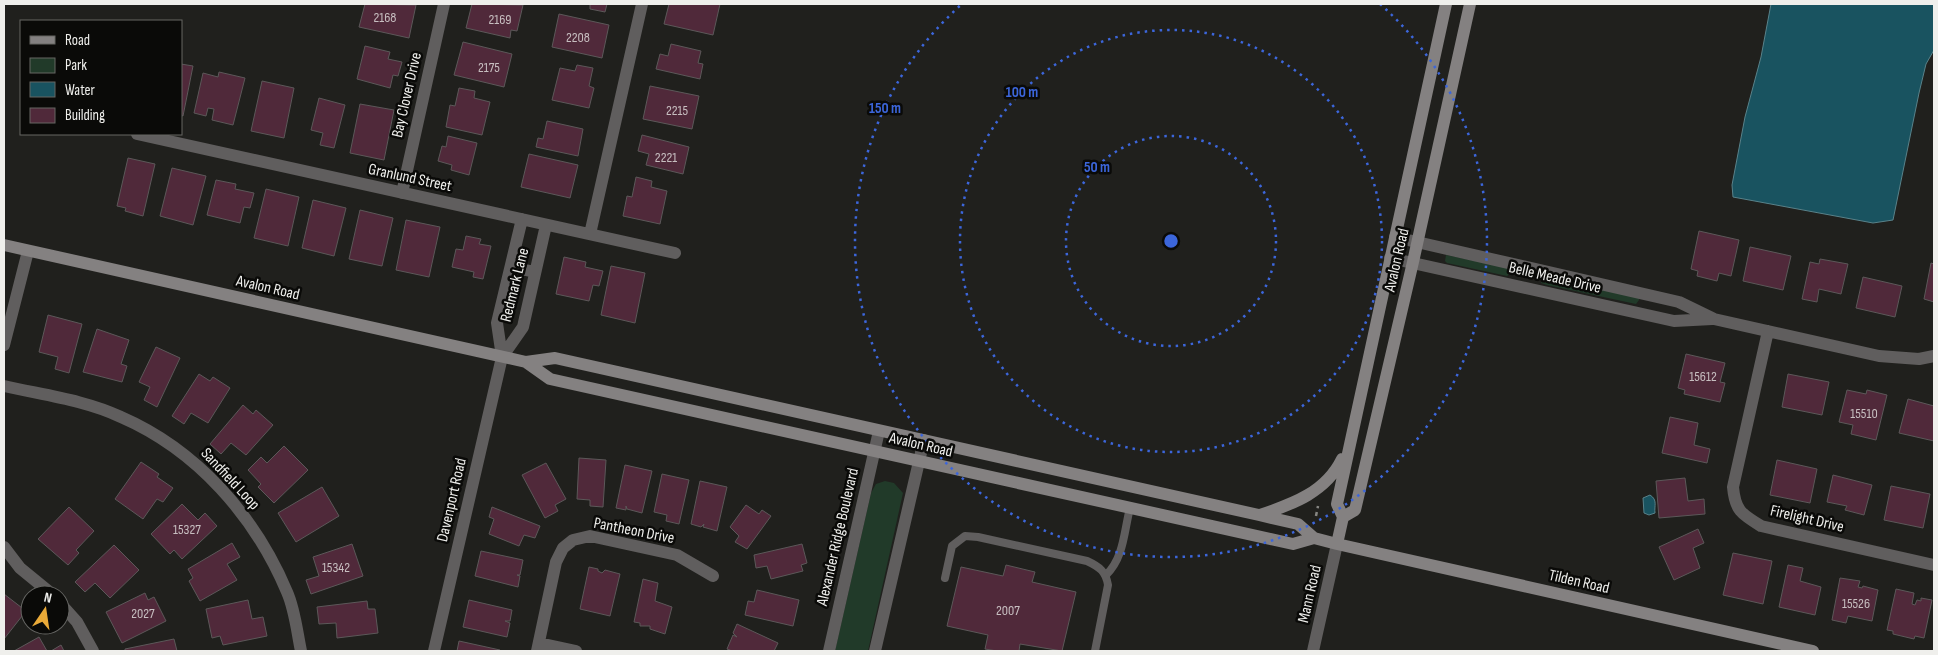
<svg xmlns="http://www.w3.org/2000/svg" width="1938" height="655" font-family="'Sofia Sans Condensed',sans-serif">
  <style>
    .green { fill: #213a29 }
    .water { fill: #195360; stroke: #59828a }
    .building { fill: #50293a; stroke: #5c5859 }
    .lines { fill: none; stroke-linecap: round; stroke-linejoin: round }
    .path { stroke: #868683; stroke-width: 2.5; stroke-dasharray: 4 4; stroke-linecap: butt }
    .lane { stroke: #605e5e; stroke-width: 8 }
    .street { stroke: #605e5e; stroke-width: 12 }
    .secondary { stroke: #848181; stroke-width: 12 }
    .ring { fill: none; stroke: #3c66db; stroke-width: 2.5; stroke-dasharray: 2.5 5 }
    .labels { text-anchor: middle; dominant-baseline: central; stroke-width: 5; stroke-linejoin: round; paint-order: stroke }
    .number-label { font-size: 14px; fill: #c7bec0 }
    .street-label { font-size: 16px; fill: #efefec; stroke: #0a0a08 }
    .centre { fill: #3c66db; stroke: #0a0a08; stroke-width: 2.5 }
    .ring-label { font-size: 15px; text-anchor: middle; font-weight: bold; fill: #3c66db; stroke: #0a0a08; stroke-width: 5; stroke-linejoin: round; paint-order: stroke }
  </style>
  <rect width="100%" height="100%" fill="#20201d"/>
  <!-- green -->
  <path class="green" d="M1446,255L1510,268L1511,273L1507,276L1447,263L1445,261Z
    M1542,276L1639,297V300L1636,304L1547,285L1541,283Z
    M885,481L894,483L903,493L868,651H835L871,493L876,484Z"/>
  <!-- water -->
  <path class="water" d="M1771,4H1934V50L1926,64L1919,93L1893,220L1873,223L1733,197L1732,185L1745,117L1761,57Z
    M1650,495C1658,500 1654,506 1655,513L1649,515L1644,513L1643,498Z"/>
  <!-- building -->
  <path class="building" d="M365,4L416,5L409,38L359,27Z
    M472,4L523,5L517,31L511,30L510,38L466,28Z
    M590,4H607L605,12L590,9Z
    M669,4H720L713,35L664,24Z
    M559,14L609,25L602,58L552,47Z
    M463,42L512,54L504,87L454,75Z
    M671,44L701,51L698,63L703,64L700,79L656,69L660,54L668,56Z
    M365,46L390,52L388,59L402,62L398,76L393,75L390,88L357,79Z
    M181,64L193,66L183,116L181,115Z
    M577,65L593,68L589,86L594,88L589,108L552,100L560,68L575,71Z
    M219,72L245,78L233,125L212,120L214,109L208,108L206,116L194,113L203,73L218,77Z
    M262,81L294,88L284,138L251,131Z
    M650,86L699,96L692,129L643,119Z
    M459,88L475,91L474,98L490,102L482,135L446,127L450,105L455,106Z
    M319,98L345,105L334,148L320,145L323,133L311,130Z
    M360,104L394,110L384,160L350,153Z
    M547,121L583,129L578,156L536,147L538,138L543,139Z
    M642,135L689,147L683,174L646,165L649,154L638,151Z
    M448,136L477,143L469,175L451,170L452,165L438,161L442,146L446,147Z
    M529,154L578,165L570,198L521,187Z
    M128,158L155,164L143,216L125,211L126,208L117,206Z
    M172,168L206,176L193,225L160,216Z
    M636,177L652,181L651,187L667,191L660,224L623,216L627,196L632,197Z
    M216,180L236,184L235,189L254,193L250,208L244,207L240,223L207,215Z
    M266,189L299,197L288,246L254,238Z
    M313,200L346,208L334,256L302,248Z
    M360,210L393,218L382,266L349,259Z
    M406,220L440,227L429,277L396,270Z
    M1699,231L1739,240L1731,276L1719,273L1717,281L1697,276L1698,271L1691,269Z
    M466,236L481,239L479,244L491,246L483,279L473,277L474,272L452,267L456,249L463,250Z
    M1750,247L1791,256L1783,290L1743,281Z
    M564,257L586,262L585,267L603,271L599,286L593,285L589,301L556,294Z
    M1820,259L1848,264L1841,294L1819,289L1817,302L1802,299L1810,262L1819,264Z
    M1931,263L1934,264V302L1924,299Z
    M611,266L645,273L635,323L601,315Z
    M1863,277L1902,286L1895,317L1856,308Z
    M48,315L82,324L69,373L55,369L58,357L39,352Z
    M97,329L129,340L121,364L127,366L122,382L83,372Z
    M156,347L180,358L157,407L144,400L150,387L139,382Z
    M1686,354L1725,363L1720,382L1725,383L1720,402L1684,394L1685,390L1678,388Z
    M199,374L210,381L213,377L230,388L208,423L191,413L184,424L172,416Z
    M1788,374L1829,382L1822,415L1782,407Z
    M1847,390L1866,394L1867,390L1887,395L1876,440L1851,434L1853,425L1839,422Z
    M1908,399L1934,406V441L1899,433Z
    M243,405L253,414L256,410L273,425L246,455L231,443L221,454L210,444Z
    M1670,417L1698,423L1694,445L1710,449L1707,463L1662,453Z
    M284,446L308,470L274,503L258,487L261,484L248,470L261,457L267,463Z
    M579,458L606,460L603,507L590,506V500L577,499Z
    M1777,460L1817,469L1810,503L1770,495Z
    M141,462L159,474L157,477L173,488L163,502L157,499L143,519L115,499Z
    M546,463L566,499L555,505L558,511L545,518L522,475Z
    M625,465L652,471L642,513L627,509L626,506V510L616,508Z
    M662,474L689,480L679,524L666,521L667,515L654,512Z
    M1833,475L1872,485L1864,515L1845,510L1847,506L1827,502Z
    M1685,478L1688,501L1704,499L1705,514L1659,518L1656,481Z
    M700,481L727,487L717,531L703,527L704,524L701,527L691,524Z
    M1891,486L1930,494L1923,528L1884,520Z
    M322,487L339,516L296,542L278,513Z
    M182,504L198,520L205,513L217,526L182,559L174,550L170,554L151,534Z
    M746,505L759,514L762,510L771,516L747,549L735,542L739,536L730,527Z
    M69,507L94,531L76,550L79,553L68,565L38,539Z
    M492,507L540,526L535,538L524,535L519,546L489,534L494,519L489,517Z
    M1698,529L1704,543L1693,548L1700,568L1674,580L1659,547Z
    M232,543L240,557L227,564L237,580L200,601L189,581L193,578L188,569Z
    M352,544L363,576L311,594L306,580L319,576L313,557Z
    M802,544L807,563L801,565L803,571L771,579L767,566L756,568L754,555Z
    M114,545L139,570L110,598L95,583L85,592L75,582Z
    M481,551L523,560L520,575H517L520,576L518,587L475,576Z
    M1733,553L1772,561L1763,604L1723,595Z
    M1006,565L1035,572L1032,582L1076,592L1062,651L1020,644L1019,651H997L985,649L988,635L947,626L961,567L1003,576Z
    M1788,565L1803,568L1800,581L1821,587L1815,615L1779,607Z
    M589,567L598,569V571L602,573L605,570L620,574L610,616L580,609Z
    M1840,578L1860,581L1858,587L1862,588L1863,586L1878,590L1872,621L1848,616L1846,623L1832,620Z
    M643,579L658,583L655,601L672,607L665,634L650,629V626H640V623L634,622Z
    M1896,589L1914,593L1912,604L1915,605L1917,600L1921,601V598L1932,600L1924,638L1915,636L1914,639L1893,634V631L1887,630Z
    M757,590L799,600L793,626L745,615L748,601L754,602Z
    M145,593L148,600L154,597L166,621L122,643L106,612Z
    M4,594L26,611L4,639Z
    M248,600L252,619L263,617L267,636L223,645L220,636L212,638L206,609Z
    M469,600L512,610L510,621H505L510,623L507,637L463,627Z
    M367,601L368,609H375L378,633L337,638L336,623L319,624L317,607Z
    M737,624L778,643L774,651H732L727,649L733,635L737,637L733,633Z
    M39,637L47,651H14Z
    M174,639L177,651H125V649Z
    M459,641L500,650V651H457Z
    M61,645L64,651H51Z"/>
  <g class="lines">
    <!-- path -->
    <path class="path" d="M1316,516L1318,506"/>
    <!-- lane -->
    <path class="lane" d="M1106,575C1124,558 1124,531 1130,508
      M945,578L952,546L965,536L978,537L1087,561C1100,567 1106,572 1108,585L1095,651"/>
    <!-- street -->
    <path class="street" d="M137,134L675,253
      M402,193L444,4
      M590,234L642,4
      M1395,237L1679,302L1714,319L1879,356L1919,359L1934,356
      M1390,258L1674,321L1712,319
      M511,267L535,272
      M1768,331L1733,487C1735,510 1741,514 1761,526L1934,565
      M4,345L28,251
      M502,357L523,327L546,225
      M4,386C43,395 85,400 121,417C197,450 255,516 287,592C295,610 297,632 301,651
      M4,547L20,568L53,595
      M60,603L77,622L93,651
      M539,643L576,651
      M434,651L502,357L497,323L522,219
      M537,651L556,562L563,548L573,540L590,536L677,555L713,576
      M829,651L879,431
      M875,651L924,440
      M1313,651L1337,544"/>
    <!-- secondary -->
    <path class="secondary" d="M4,245L526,362L550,379L1293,544L1314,538
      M526,362L555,358L1259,515L1298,524L1314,538L1337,544L1813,651
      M1260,515C1293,504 1326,492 1342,459
      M1343,517L1355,510L1413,262L1470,4
      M1337,544L1343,517L1337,504L1446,4"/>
  </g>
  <!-- distance rings -->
  <g class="ring">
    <circle cx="1171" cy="241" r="105"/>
    <circle cx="1171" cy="241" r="211"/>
    <path d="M1380 4A316 316 0 1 1 962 4"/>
  </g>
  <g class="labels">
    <!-- number labels -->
    <g class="number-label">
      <text x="385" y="17">2168</text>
      <text x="500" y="19">2169</text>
      <text x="578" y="37">2208</text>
      <text x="489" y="67">2175</text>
      <text x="677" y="110">2215</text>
      <text x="666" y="157">2221</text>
      <text x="1703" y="376">15612</text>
      <text x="1864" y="413">15510</text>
      <text x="187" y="529">15327</text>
      <text x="336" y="567">15342</text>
      <text x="1856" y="603">15526</text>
      <text x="1008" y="610">2007</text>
      <text x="143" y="613">2027</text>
    </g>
    <!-- street labels -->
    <g class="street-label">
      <text transform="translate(407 95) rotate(-77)">Bay Clover Drive</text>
      <text transform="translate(410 178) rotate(12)">Granlund Street</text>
      <text transform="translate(1397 260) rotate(-77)">Avalon Road</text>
      <text transform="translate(1555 278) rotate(13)">Belle Meade Drive</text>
      <text transform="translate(515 285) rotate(-76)">Redmark Lane</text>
      <text transform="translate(268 288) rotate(13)">Avalon Road</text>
      <text transform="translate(921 445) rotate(13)">Avalon Road</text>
      <text transform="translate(230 479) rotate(47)">Sandfield Loop</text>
      <text transform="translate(452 500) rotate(-77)">Davenport Road</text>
      <text transform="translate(1807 519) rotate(13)">Firelight Drive</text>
      <text transform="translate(634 531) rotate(11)">Pantheon Drive</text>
      <text transform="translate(838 537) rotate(-77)">Alexander Ridge Boulevard</text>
      <text transform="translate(1579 582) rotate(13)">Tilden Road</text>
      <text transform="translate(1310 594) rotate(-77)">Mann Road</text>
    </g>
  </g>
  <circle cx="1171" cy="241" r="8" class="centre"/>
  <g class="ring-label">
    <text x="1022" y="97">100 m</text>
    <text x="885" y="113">150 m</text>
    <text x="1097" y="172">50 m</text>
  </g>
  <!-- border -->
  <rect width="1938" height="655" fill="none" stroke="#efefec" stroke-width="10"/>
  <!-- legend -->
  <rect x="20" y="20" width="162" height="115" fill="#0a0a08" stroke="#666663"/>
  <rect x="30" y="36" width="25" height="8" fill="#848181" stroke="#666663"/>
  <text x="65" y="45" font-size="15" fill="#efefec">Road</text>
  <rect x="30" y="58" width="25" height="15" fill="#213a29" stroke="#666663"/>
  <text x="65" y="70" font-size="15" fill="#efefec">Park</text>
  <rect x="30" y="82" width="25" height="15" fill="#195360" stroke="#666663"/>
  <text x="65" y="95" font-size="15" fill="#efefec">Water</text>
  <rect x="30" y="108" width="25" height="15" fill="#50293a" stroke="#666663"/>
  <text x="65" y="120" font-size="15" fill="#efefec">Building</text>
  <!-- north arrow -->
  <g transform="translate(45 610) rotate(13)"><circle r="24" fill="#0a0a08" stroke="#666663"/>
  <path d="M0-4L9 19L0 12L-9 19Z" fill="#eaaa38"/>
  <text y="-8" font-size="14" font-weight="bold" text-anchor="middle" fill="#efefec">N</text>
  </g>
</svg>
